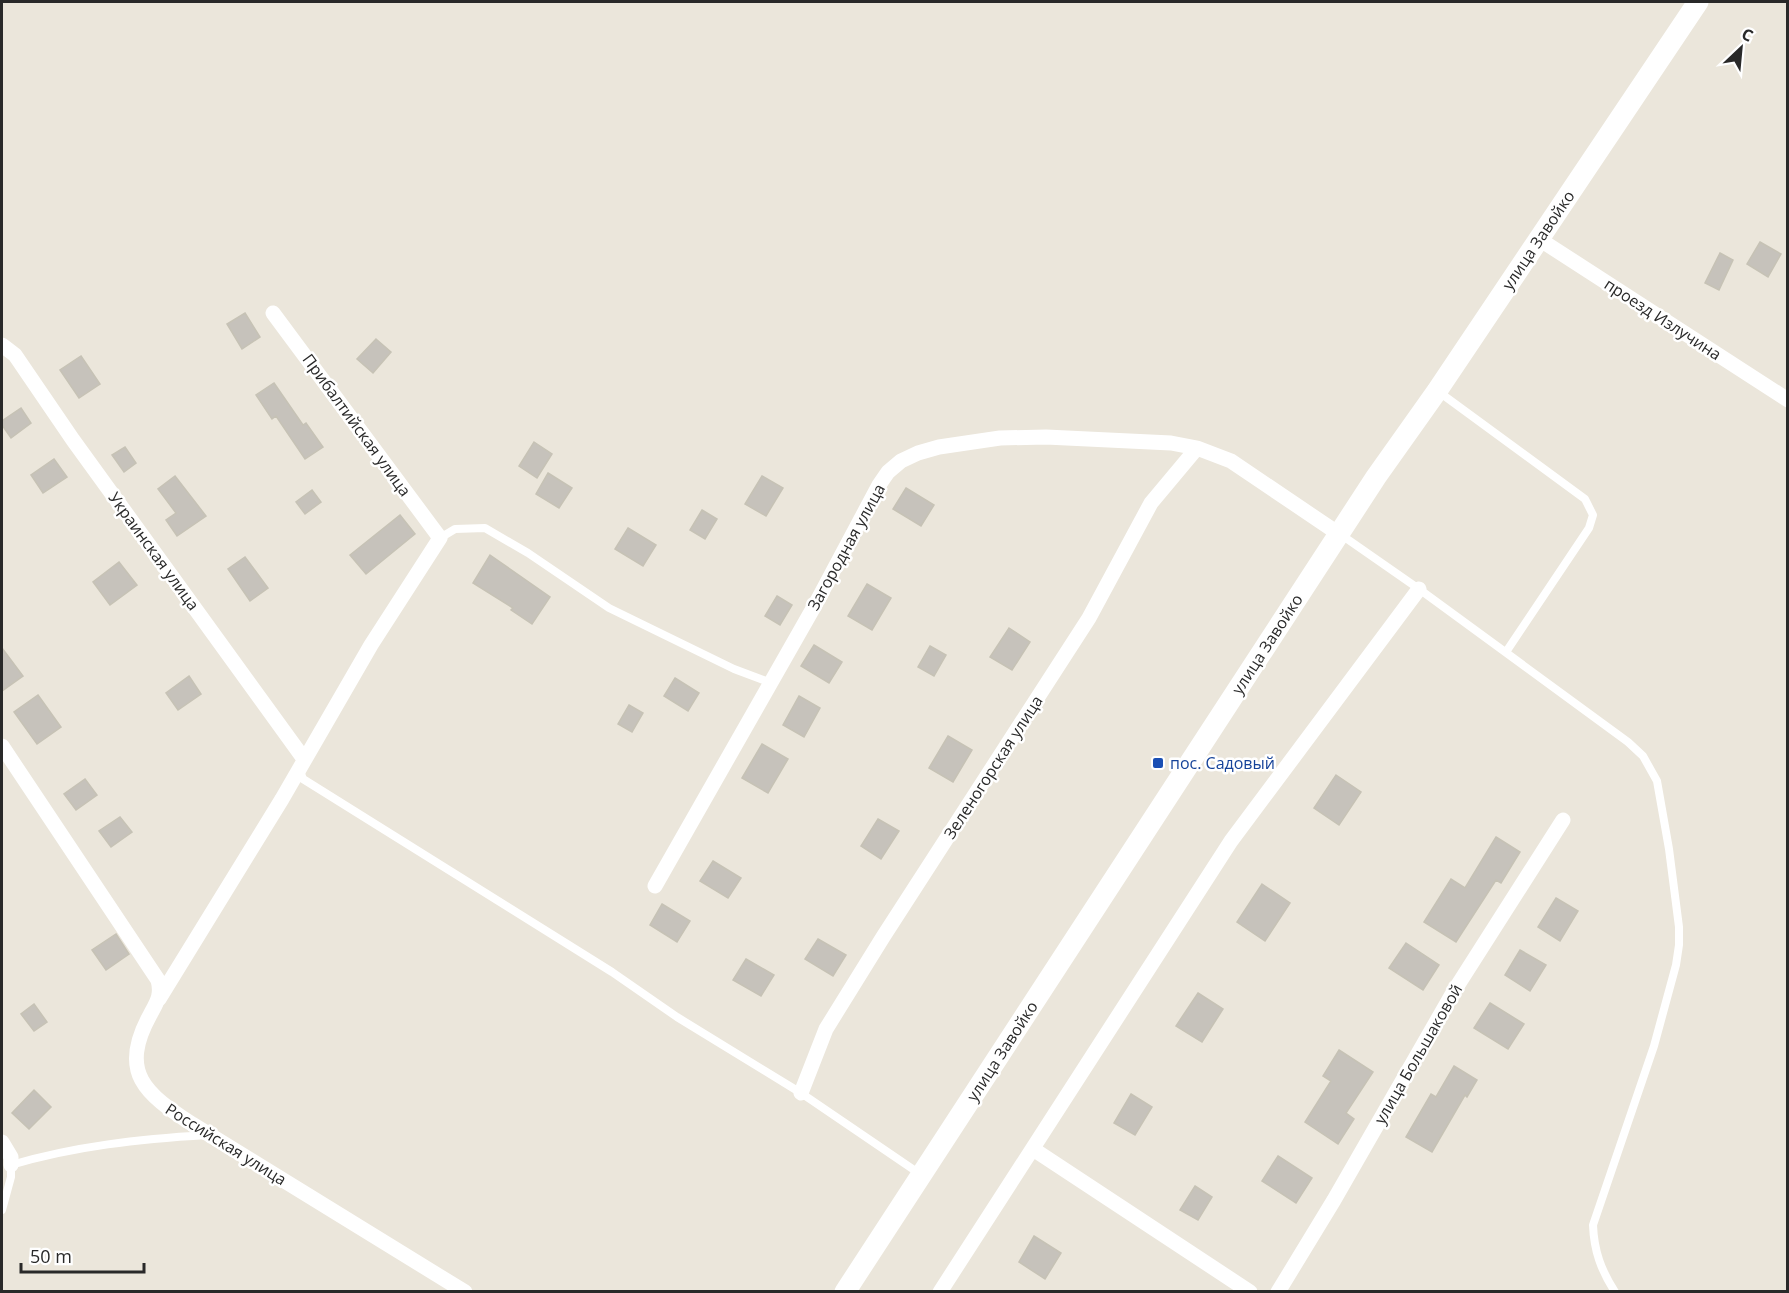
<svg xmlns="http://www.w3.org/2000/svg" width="1789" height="1293" font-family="'Open Sans',sans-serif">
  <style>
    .building { fill: #c6c2bb; stroke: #c6c2b5; stroke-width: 1.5 }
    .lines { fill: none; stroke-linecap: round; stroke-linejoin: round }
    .service { stroke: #fff; stroke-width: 8 }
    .minor { stroke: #fff; stroke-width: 15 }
    .secondary { stroke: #fff; stroke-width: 21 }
    .transit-dot { fill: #1a4fb4; stroke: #fff; stroke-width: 2 }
    .labels { text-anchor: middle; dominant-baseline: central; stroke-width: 5; stroke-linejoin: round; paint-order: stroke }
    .street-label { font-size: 16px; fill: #292929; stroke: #fff }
    .transit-label { font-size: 16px; fill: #164399; stroke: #fff; text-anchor: start }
  </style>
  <rect width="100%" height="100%" fill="#ebe6db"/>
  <!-- building -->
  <path class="building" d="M1760,242L1781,254L1768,277L1747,264Z
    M1720,253L1733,260L1719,290L1705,283Z
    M245,313L260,337L242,349L227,324Z
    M376,339L391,352L373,373L357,359Z
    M81,356L100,384L79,398L60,370Z
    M274,383L303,425L306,423L323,447L305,459L276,416L272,419L256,395Z
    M21,408L31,423L11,438L2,425V421Z
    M534,442L552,454L537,478L519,466Z
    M125,447L136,463L124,472L112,455Z
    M54,459L67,477L43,493L31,475Z
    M548,473L572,488L559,508L536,494Z
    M175,476L206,516L177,536L166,520L176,513L158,489Z
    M762,476L783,488L766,516L745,504Z
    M906,488L934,505L921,526L893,509Z
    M312,490L321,502L305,514L296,502Z
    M702,510L717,519L705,539L690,530Z
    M400,515L415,534L366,574L350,555Z
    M628,528L656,545L643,566L615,549Z
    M490,555L550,597L532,624L511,610L513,608L473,583Z
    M245,557L268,588L250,601L228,569Z
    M119,562L137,585L110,605L93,582Z
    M867,584L891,598L872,630L848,616Z
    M777,596L792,605L780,625L765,616Z
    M1009,628L1030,642L1012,670L990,657Z
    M814,645L842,662L829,683L801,666Z
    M930,646L946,655L934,676L918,667Z
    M2,648L23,676L2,691Z
    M189,676L201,694L178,710L166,693Z
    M675,678L699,693L688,711L664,696Z
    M38,695L61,727L37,744L14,712Z
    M799,696L820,708L804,737L783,725Z
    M629,705L643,713L632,732L618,724Z
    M948,736L972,750L953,782L929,768Z
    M762,744L788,759L768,793L742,778Z
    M1336,775L1361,792L1339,825L1314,808Z
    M85,779L97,795L76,810L64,794Z
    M120,817L132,832L111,847L99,831Z
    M878,819L899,831L881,859L861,846Z
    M1496,837L1520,852L1501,883L1496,880L1456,942L1424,922L1451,879L1465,888Z
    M713,861L741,878L728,898L700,881Z
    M1262,884L1290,903L1265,941L1237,922Z
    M1556,898L1578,911L1560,941L1538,927Z
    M662,904L690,921L677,942L650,925Z
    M116,934L129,954L106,970L92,950Z
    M818,939L846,955L833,976L805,959Z
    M1406,943L1439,965L1423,990L1389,968Z
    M1520,950L1546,965L1530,991L1505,975Z
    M746,959L774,975L761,996L733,980Z
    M1198,993L1223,1009L1202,1042L1176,1026Z
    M1490,1003L1524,1024L1508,1049L1474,1028Z
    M34,1004L47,1022L34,1031L21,1014Z
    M1339,1050L1373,1072L1346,1113L1354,1119L1338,1144L1305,1122L1331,1081L1323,1076Z
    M1454,1066L1477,1080L1467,1097L1465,1095L1432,1152L1406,1137L1431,1094L1436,1097Z
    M34,1090L51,1107L29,1129L12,1113Z
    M1131,1094L1152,1107L1135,1135L1114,1123Z
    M1278,1156L1312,1178L1296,1203L1262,1181Z
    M1195,1186L1212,1197L1198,1220L1180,1210Z
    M1034,1236L1061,1253L1045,1279L1019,1262Z"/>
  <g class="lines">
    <!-- service -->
    <path class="service" d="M1439,392L1585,499L1593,515L1589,528L1506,652
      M1340,534L1419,589L1628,742L1643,756L1657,781L1669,849L1679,927V945L1676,965L1654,1046L1593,1225C1594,1251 1601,1270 1615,1292
      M440,538L455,529L485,528L528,553L609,608L734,669L769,682
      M300,771L303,779L612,972L677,1017L801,1093L920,1174
      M2,1210L11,1177V1165C75,1146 140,1139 207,1135"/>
    <!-- minor -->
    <path class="minor" d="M1539,239L1788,400
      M2,345L15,355L73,440L304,759
      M2,746L158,980C162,995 157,1002 150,1015C118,1073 146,1094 192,1124L465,1292
      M655,886L815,605L879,485L888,472L901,461L918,453L939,447L1000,438L1046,437L1171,443L1197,448L1231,461L1339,534
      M159,999L282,799L371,645L440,538L273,313
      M801,1093L826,1029L883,937L1089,618L1151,503L1197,448
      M2,1142L11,1157V1165
      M1033,1149L1250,1292
      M940,1292L1231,841L1419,589
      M1278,1292L1334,1200L1454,991L1563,820"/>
    <!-- secondary -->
    <path class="secondary" d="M845,1292L1376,477L1437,391L1698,2"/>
  </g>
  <!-- markers -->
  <rect class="transit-dot" x="1152" y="757" width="12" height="12" rx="3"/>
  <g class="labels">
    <!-- street labels -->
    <g class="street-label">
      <text transform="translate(1538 240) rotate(-56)">улица Завойко</text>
      <text transform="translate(1663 319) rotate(33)">проезд Излучина</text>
      <text transform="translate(357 425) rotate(54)">Прибалтийская улица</text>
      <text transform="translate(846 547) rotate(-61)">Загородная улица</text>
      <text transform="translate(154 551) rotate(54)">Украинская улица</text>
      <text transform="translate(1267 644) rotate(-57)">улица Завойко</text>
      <text transform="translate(993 767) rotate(-57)">Зеленогорская улица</text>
      <text transform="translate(1002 1051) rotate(-57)">улица Завойко</text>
      <text transform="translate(1418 1054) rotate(-60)">улица Большаковой</text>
      <text transform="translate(226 1144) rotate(32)">Российская улица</text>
    </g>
    <!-- transit labels -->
    <g class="transit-label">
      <text x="1170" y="763">пос. Садовый</text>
    </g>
  </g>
  <!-- border -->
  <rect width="1789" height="1293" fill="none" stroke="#292929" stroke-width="6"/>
  <!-- north arrow -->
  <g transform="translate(1741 48) rotate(26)" stroke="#ffffff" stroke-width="4.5" paint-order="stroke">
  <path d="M0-4.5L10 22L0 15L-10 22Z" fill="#292929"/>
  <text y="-9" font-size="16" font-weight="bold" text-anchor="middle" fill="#292929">С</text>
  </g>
  <!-- scale -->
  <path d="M21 1263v9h123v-9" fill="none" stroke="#292929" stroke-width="3"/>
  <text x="30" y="1263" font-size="18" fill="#292929" stroke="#ffffff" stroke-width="4.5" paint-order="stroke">50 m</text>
</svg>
